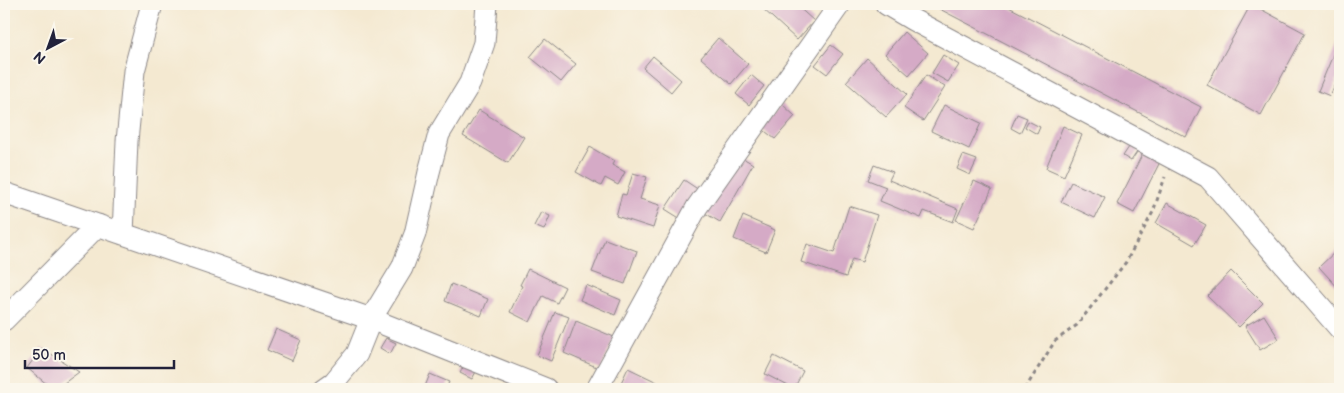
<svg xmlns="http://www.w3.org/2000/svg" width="1344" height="393" font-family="'Balsamiq Sans',sans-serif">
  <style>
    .building { fill: #d5aac6 }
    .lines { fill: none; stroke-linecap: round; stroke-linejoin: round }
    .street-casing { stroke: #8b8686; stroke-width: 23 }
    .path { stroke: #8b8686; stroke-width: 3; stroke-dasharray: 4 4; stroke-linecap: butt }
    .street { stroke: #fff; stroke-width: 21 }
  </style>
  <rect width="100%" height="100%" fill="#fbf7ec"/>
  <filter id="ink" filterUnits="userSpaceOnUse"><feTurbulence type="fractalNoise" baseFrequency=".02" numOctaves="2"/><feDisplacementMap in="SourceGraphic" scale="10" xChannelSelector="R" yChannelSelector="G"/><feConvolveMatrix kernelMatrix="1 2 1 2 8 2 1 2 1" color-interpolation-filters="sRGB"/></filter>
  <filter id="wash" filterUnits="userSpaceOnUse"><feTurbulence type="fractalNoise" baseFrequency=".0096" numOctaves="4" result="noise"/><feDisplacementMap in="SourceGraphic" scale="20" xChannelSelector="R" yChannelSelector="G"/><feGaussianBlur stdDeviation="1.12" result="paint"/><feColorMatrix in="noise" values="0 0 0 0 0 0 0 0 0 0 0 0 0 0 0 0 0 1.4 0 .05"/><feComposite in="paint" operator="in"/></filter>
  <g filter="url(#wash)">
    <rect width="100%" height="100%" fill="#f4e9d1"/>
    <g id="blocks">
      <!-- building -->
      <path class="building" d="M766,4H795L814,21L797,40L762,8Z
        M930,4H1003L1201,107L1186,137Z
        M1251,4L1305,33L1261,115L1207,85Z
        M904,32L928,53L909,75L885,54Z
        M718,38L748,64L731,84L701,58Z
        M1340,38V72L1330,96L1318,91Z
        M545,39L576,64L561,82L530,57Z
        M831,45L843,54L827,74L815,65Z
        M943,55L959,65L948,82L932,73Z
        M653,56L681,80L671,92L643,68Z
        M867,58L907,94L886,117L846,82Z
        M751,75L764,86L749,105L736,94Z
        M926,75L945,87L923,121L904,108Z
        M782,104L795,116L775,139L761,128Z
        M944,105L981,123L969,149L931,131Z
        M479,110L524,137L508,163L463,136Z
        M1017,114L1027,118L1020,133L1011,128Z
        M1028,121L1040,127L1037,134L1025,127Z
        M1063,126L1082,135L1064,176L1046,168Z
        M1131,144L1139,149L1131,161L1123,156Z
        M590,147L614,161L612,165L625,172L618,185L605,178L601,186L576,172Z
        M1145,149L1162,158L1134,213L1117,204Z
        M736,154L753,164L720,222L703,212Z
        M963,155L977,160L970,175L957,169Z
        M874,165L893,172L889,180L958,209L953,222L924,211L921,218L880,201L886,187L868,180Z
        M633,173L647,177L640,199L660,205L653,228L616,216L622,194L626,195Z
        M684,180L699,190L681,219L665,209Z
        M974,181L992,189L974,228L956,220Z
        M1071,182L1105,197L1095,218L1061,202Z
        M1167,203L1206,225L1194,245L1156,223Z
        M849,206L877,215L862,262L852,259L846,277L801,262L807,244L834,253Z
        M541,212L550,216L544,230L534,226Z
        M743,216L775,230L766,252L734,239Z
        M605,239L637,251L625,284L592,272Z
        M1337,250L1340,254V290L1319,267Z
        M528,269L565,287L557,303L543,296L530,322L510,312L522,286L520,285Z
        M1231,271L1263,303L1239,327L1207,296Z
        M451,284L488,299L481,316L445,301Z
        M586,285L621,300L615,315L580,300Z
        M555,312L569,317L551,361L537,355Z
        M1264,315L1279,339L1260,350L1245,326Z
        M576,321L614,337L601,369L564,353Z
        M276,329L301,340L292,361L267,350Z
        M386,338L396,343L390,354L380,348Z
        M42,348L79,372L56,389H53L27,368Z
        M774,356L803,371L794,389L765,374Z
        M465,364L477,370L472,379L460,373Z
        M628,368L657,382L653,389H618Z
        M430,374L449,382L446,389H424Z"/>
    </g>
  </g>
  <g filter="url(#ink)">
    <use href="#blocks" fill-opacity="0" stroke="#8b8686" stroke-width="1"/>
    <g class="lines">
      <defs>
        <path id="street" d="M886,4L913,20L1208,177L1340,329
          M4,193L371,319L546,389
          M123,234L127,141L134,71L152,4
          M4,320L98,225
          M324,389L334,382L357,354L371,319L402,268L415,234L429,172L439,134L470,83L484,43L487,4
          M597,389L697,207L840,4"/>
      </defs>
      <!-- street casing -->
      <use href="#street" class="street-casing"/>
      <!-- path -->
      <path class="path" d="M1025,389L1055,341L1077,325L1126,262L1153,212L1165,177"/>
      <!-- street -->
      <use href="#street" class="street"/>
    </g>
  </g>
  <!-- margin -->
  <rect width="1344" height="393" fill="none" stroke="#fbf7ec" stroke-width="20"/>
  <!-- north arrow -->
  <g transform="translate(48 48) rotate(221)" stroke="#fbf7ec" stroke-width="4" paint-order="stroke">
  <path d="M0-4L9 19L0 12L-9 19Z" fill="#22223b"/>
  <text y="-8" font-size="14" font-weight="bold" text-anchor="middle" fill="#22223b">N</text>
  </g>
  <!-- scale -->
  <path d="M25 360v8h149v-8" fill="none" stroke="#22223b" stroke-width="2.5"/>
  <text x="32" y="360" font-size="15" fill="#22223b" stroke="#fbf7ec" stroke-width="4" paint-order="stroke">50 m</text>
</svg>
